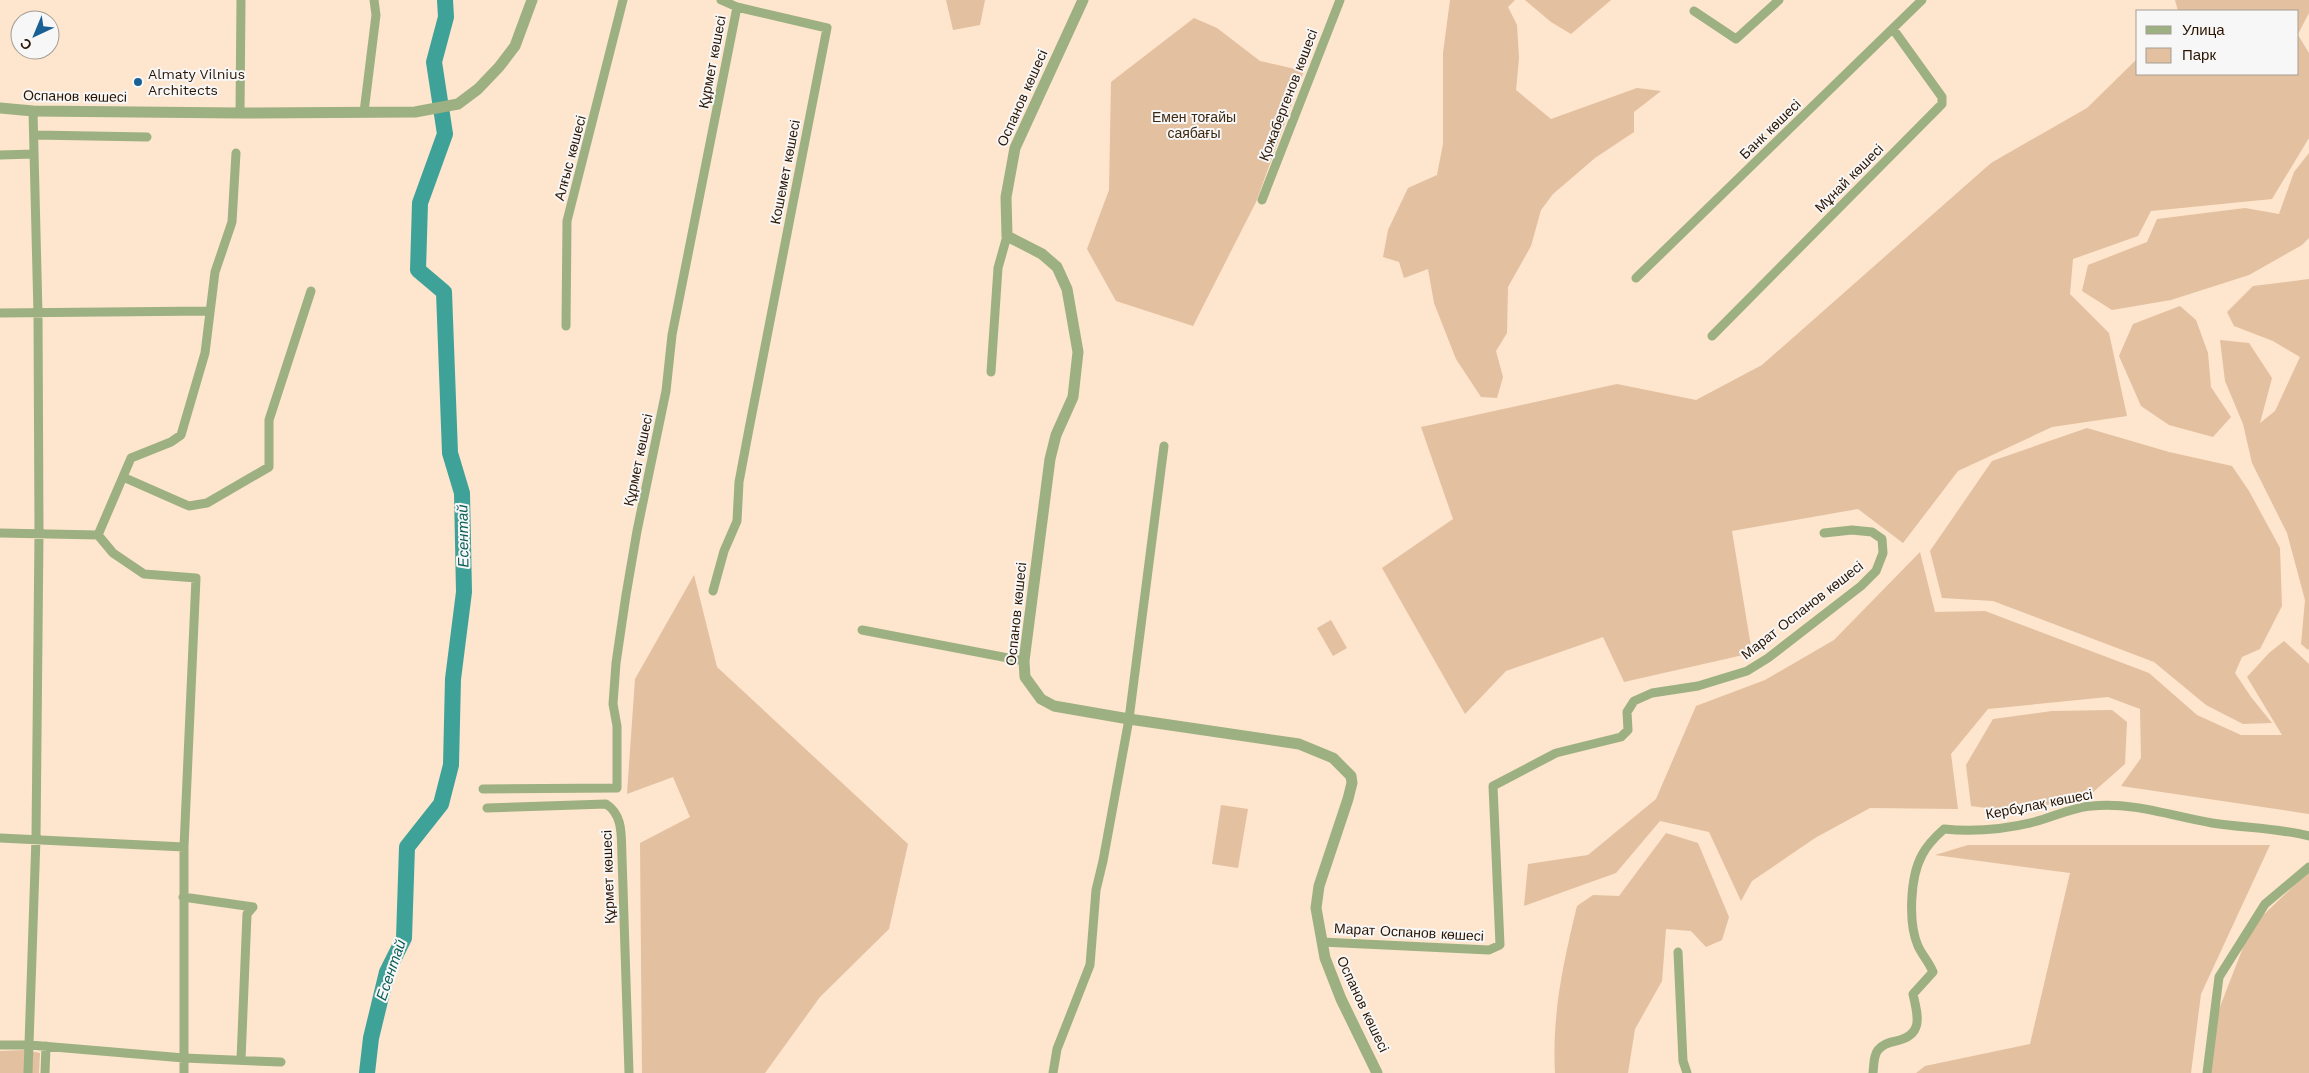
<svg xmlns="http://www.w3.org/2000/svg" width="2309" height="1073" font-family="'Work Sans',sans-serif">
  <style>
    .green { fill: #e3c09f }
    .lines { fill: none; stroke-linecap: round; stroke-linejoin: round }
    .river { stroke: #3fa298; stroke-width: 16 }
    .minor { stroke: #9db081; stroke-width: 9 }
    .tertiary { stroke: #9db081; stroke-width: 11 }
    .poi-dot { fill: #196095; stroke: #f7f7f7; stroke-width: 2 }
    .labels { text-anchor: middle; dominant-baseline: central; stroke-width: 4; stroke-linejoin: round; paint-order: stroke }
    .street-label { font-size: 14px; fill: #2b1500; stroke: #f7f7f7 }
    .poi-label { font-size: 14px; fill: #2b1500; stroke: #f7f7f7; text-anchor: start }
    .park-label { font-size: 14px; fill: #3f2911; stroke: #f7f7f7 }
    .water-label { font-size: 15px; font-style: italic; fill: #075d56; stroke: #f7f7f7 }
  </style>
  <rect width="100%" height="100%" fill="#fee5cd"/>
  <!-- green -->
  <path class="green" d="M946,0H985L980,25L953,30Z
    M1450,0H1515L1508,7L1517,25L1519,58L1516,90L1551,119L1637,88L1661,91L1634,112V132L1595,158L1553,194L1541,210L1531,246L1508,287L1507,333L1496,351L1503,377L1497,398L1481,397L1456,359L1434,303L1428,269L1404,278L1399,262L1383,257L1388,230L1408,188L1437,175L1443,144V53Z
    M1525,0H1611L1571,34L1551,22Z
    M2175,0H2309V13L2298,34V11H2178Z
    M1194,18L1217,28L1260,61L1304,71L1256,202L1193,326L1116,301L1087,249L1109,190L1111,82Z
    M2298,35L2309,53V138L2272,199L2151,211L2138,236L2073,259L2070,294L2109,333L2127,416L2052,427L1958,471L1903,543L1858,509L1732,531L1752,653L1624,682L1603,637L1506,671L1465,714L1382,568L1453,519L1421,427L1617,384L1696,400L1762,365L1991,163L2087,108L2138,58V74H2298Z
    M2309,153V238L2302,245L2249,275L2171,300L2112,310L2082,291L2088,265L2147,242L2157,219L2245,208L2279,214L2294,172Z
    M2309,279V648L2308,650L2301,644L2305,600L2287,533L2252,463L2243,424L2225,381L2220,340L2249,343L2272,378L2260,423L2275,411L2300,357L2273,341L2234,326L2227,312L2253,286Z
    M2180,306L2196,320L2208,353L2211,387L2231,417L2213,437L2169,425L2141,406L2119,356L2133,324Z
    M2087,428L2169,452L2232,466L2249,491L2280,548L2282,606L2260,649L2242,657L2235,673L2251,697L2272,723L2243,724L2206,705L2154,662L1993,601L1942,598L1930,551L1992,461Z
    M1920,552L1935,612L1985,611L2149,673L2197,715L2241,735H2282L2247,677L2269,653L2284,641L2309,664V814L2121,786L2141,758L2140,709L2108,697L1988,709L1951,754L1958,809L1870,808L1815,838L1752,881L1741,901L1709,832L1660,821L1616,873L1524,906L1528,864L1588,855L1656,799L1696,706L1765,680L1834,640Z
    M694,575L717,667L908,844L889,929L820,997L765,1073H642L640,843L690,817L673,777L627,794L635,679Z
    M1331,620L1347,648L1333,656L1317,628Z
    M2112,710L2127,722L2125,764L2091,794L2018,812L1971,806L1966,765L1993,719L2052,711Z
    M1221,805L1248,809L1238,868L1212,864Z
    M1666,833L1698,843L1729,917L1722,940L1706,947L1691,931L1666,929L1662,981L1635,1029L1628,1073H1555C1552,1013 1563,964 1577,906L1593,895L1619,896Z
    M1968,845H2270L2201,994L2191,1073H1916L1925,1066L2030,1044L2070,873L1935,855Z
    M2309,871V1073H2210L2216,1017L2251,927Z
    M25,1050L40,1053L39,1073H0V1051Z"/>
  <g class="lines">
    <!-- river -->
    <path class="river" d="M367,1073L371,1038L387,972L404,938L407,847L441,804L451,765L453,679L464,592L462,493L450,453L444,292L418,270L420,203L445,134L434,62L446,17L445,0"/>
    <!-- minor -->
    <path class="minor" d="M1694,11L1736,39L1779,0
      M364,112L376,15L374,0
      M240,113L241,0
      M35,135L147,137
      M0,155L34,154
      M1262,200L1340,0
      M1636,278L1922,0
      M0,313L210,311
      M566,326L567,221L623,0
      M1712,336L1942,104V97L1893,29
      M991,372L998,268L1007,236
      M123,477L189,506L207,503L269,467V420L311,291
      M0,533L98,535L131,458L171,442L181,435L205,353L215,272L232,222L236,153
      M98,535L113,553L144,574L196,578L184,847V1073
      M713,591L724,551L737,521L739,482L749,429L827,28L737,7L721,0
      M862,630L1024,661
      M483,789L617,788V726L613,704L616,663L626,595L637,531L666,391L672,335L737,7
      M487,808L606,804C624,815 621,838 622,857L629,1073
      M0,838L184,847
      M183,897L253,907L247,914L241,1060
      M1322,942L1489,950L1500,945L1493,786L1556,753L1621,737L1628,730L1627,712L1634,701L1652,693L1698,686L1747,671L1768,658L1861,586L1876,571L1883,553L1882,539L1872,532L1852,530L1824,533
      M1678,952L1683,1061L1687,1073
      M0,1045H30L184,1058L281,1062
      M28,1073L36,838L39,533L38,314L33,111
      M45,1073L46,1046
      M1053,1073L1057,1049L1090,965L1096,890L1103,861L1129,719L1164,446
      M1873,1073C1874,1066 1873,1056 1878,1050C1882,1045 1890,1042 1896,1041C1924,1035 1918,1016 1913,994L1933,972C1929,962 1922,955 1918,946C1908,923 1910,877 1922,855C1927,845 1935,837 1944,829C1973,832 2005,829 2034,822C2053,817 2073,807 2092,806C2134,802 2171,816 2212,823C2244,828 2278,828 2309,836
      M2207,1073L2219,977L2265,904L2309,867"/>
    <!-- tertiary -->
    <path class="tertiary" d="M1083,0L1015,148L1006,197L1007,236L1042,254L1057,267L1067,289L1078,352L1073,397L1056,435L1050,459L1024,661L1025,677L1041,699L1054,706L1129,719L1299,744L1333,758L1351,776L1352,783L1348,799L1319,886L1316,908L1325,958L1341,999L1377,1073
      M0,108L33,111L240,113L415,112L458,104L478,89L499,67L515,46L532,0"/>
  </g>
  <!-- markers -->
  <circle class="poi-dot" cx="138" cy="82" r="5"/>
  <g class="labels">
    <!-- street labels -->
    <g class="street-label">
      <text transform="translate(712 62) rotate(-79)">Құрмет көшесі</text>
      <text transform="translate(1288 95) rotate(-69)">Қожабергенов көшесі</text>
      <text transform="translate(75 96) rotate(1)">Оспанов көшесі</text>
      <text transform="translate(1022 98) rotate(-66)">Оспанов көшесі</text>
      <text transform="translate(1770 129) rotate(-44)">Банк көшесі</text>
      <text transform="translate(570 158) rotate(-75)">Алғыс көшесі</text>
      <text transform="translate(785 172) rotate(-79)">Кошемет көшесі</text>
      <text transform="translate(1849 178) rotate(-45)">Мұнай көшесі</text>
      <text transform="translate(638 460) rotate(-78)">Құрмет көшесі</text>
      <text transform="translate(1802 610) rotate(-38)">Марат Оспанов көшесі</text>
      <text transform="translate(1016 614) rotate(-84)">Оспанов көшесі</text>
      <text transform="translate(2039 804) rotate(-11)">Кербұлақ көшесі</text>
      <text transform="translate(608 877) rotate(-92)">Құрмет көшесі</text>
      <text transform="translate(1409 932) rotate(3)">Марат Оспанов көшесі</text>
      <text transform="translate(1363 1004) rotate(65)">Оспанов көшесі</text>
    </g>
    <!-- poi labels -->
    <g class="poi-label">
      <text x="148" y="74">Almaty Vilnius<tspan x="148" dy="16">Architects</tspan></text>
    </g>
    <!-- park labels -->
    <g class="park-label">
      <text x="1194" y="117">Емен тоғайы<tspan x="1194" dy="16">саябағы</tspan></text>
    </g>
    <!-- water labels -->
    <g class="water-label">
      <text transform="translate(463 536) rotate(-91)">Есентай</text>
      <text transform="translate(391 970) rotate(-71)">Есентай</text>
    </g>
  </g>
  <!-- legend -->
  <rect x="2136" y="10" width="162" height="65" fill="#f7f7f7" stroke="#a59d94"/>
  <rect x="2146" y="26" width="25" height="8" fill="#9db081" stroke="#a59d94"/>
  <text x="2182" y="35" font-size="15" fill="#2b1500">Улица</text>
  <rect x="2146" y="48" width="25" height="15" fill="#e3c09f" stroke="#a59d94"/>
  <text x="2182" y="60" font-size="15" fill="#2b1500">Парк</text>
  <!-- north arrow -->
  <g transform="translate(35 35) rotate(224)"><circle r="24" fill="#f7f7f7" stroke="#a59d94"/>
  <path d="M0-4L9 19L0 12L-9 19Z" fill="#196095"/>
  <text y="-8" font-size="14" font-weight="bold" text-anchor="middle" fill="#2b1500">С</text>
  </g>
</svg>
